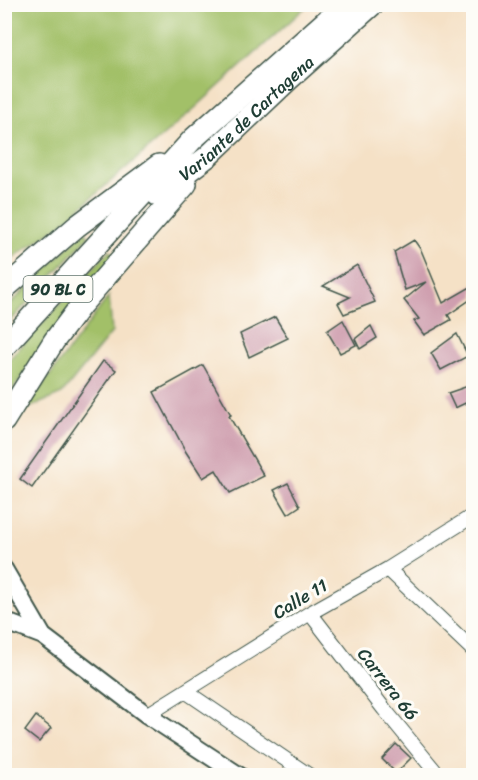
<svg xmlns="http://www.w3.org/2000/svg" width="478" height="780" font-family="Sriracha,sans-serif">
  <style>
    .green { fill: #a2c068; stroke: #607e4e; stroke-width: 1.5 }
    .building { fill: #cf9faf }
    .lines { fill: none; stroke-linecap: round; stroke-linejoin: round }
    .minor-casing { stroke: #3f564a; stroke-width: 16 }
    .tertiary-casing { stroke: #3f564a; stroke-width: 20 }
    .primary-casing { stroke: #3f564a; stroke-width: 24 }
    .minor { stroke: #fff; stroke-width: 14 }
    .tertiary { stroke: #fff; stroke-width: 16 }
    .primary { stroke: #fff; stroke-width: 21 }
    .labels { text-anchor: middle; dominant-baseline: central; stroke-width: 6; stroke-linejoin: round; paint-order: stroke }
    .shield { fill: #fdfcf7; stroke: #62766e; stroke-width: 1.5 }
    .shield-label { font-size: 16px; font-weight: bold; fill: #1f3d34 }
    .street-label { font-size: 18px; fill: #1f3d34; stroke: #fdfcf7 }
  </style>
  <rect width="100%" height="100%" fill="#fdfcf7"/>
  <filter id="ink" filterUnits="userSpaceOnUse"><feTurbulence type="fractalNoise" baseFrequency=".0167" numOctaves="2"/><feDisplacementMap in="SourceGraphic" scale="12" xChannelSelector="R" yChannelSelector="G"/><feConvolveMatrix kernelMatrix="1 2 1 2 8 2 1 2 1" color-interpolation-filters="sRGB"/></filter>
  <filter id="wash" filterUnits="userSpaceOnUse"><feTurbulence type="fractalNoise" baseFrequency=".008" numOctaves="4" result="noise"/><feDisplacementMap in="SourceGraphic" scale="24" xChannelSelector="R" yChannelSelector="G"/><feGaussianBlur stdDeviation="1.35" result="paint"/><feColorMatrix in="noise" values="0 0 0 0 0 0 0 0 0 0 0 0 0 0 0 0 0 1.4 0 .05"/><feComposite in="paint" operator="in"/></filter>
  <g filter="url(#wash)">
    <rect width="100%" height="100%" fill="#f5e1c6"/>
    <!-- green -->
    <path class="green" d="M5,4H308V5L195,108L58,227L5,263Z
      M85,231L89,236L5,327V309Z
      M110,250L114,257L5,399L4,365Z
      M109,296L112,332L62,394L24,410Z"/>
    <g id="blocks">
      <!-- building -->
      <path class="building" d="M414,240L421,250L443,303L474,285V297L448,315L451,320L424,335L414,321L419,319L404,300L426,282L405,290L394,252Z
        M357,265L375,302L344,314L338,303L350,297L323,286Z
        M275,317L288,338L249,357L240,334Z
        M343,320L356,345L340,353L327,331Z
        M371,326L377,338L360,349L355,339Z
        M457,334L468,356L441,370L431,353Z
        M103,361L116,370L32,488L20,479Z
        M203,365L231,415L229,416L264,476L230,493L216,470L203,478L186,452L154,392Z
        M474,384V399L455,408L448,393Z
        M288,483L300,506L288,514L274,490Z
        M36,716L51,728L39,742L25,731Z
        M396,744L411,758L396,773L382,759Z"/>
    </g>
  </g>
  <g filter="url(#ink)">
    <use href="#blocks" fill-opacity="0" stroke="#3f564a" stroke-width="1.5"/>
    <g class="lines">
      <defs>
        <path id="minor" d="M388,569L474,651
          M310,613L384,709L439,776
          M185,691L310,776
          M147,715L310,613L388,569L474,515"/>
        <path id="tertiary" d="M4,569L43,636
          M4,621L43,636L147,715L240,776"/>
        <g id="primary">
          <path id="s1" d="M157,195L207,157L288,80L373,4"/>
          <path d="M4,289L77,226L159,165"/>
          <path d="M4,347L193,139L345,4"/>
          <path d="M4,421L54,341L82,304L186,184"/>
        </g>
      </defs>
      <!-- minor casing -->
      <use href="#minor" class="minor-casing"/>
      <!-- tertiary casing -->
      <use href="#tertiary" class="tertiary-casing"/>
      <!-- primary casing -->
      <use href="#primary" class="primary-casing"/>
      <!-- minor -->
      <use href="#minor" class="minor"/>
      <!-- tertiary -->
      <use href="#tertiary" class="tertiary"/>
      <!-- primary -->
      <use href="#primary" class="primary"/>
    </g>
  </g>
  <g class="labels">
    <!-- shield labels -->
    <rect class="shield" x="23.5" y="276" width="69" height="26" rx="4.5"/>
    <g class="shield-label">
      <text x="58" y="289">90 BL C</text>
    </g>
    <!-- street labels -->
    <g class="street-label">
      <text stroke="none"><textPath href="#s1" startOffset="118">Variante de Cartagena</textPath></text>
      <text transform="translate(300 599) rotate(-31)">Calle 11</text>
      <text transform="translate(388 684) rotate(52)">Carrera 66</text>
    </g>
  </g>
  <!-- margin -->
  <rect width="478" height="780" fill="none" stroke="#fdfcf7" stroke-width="24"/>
</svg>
